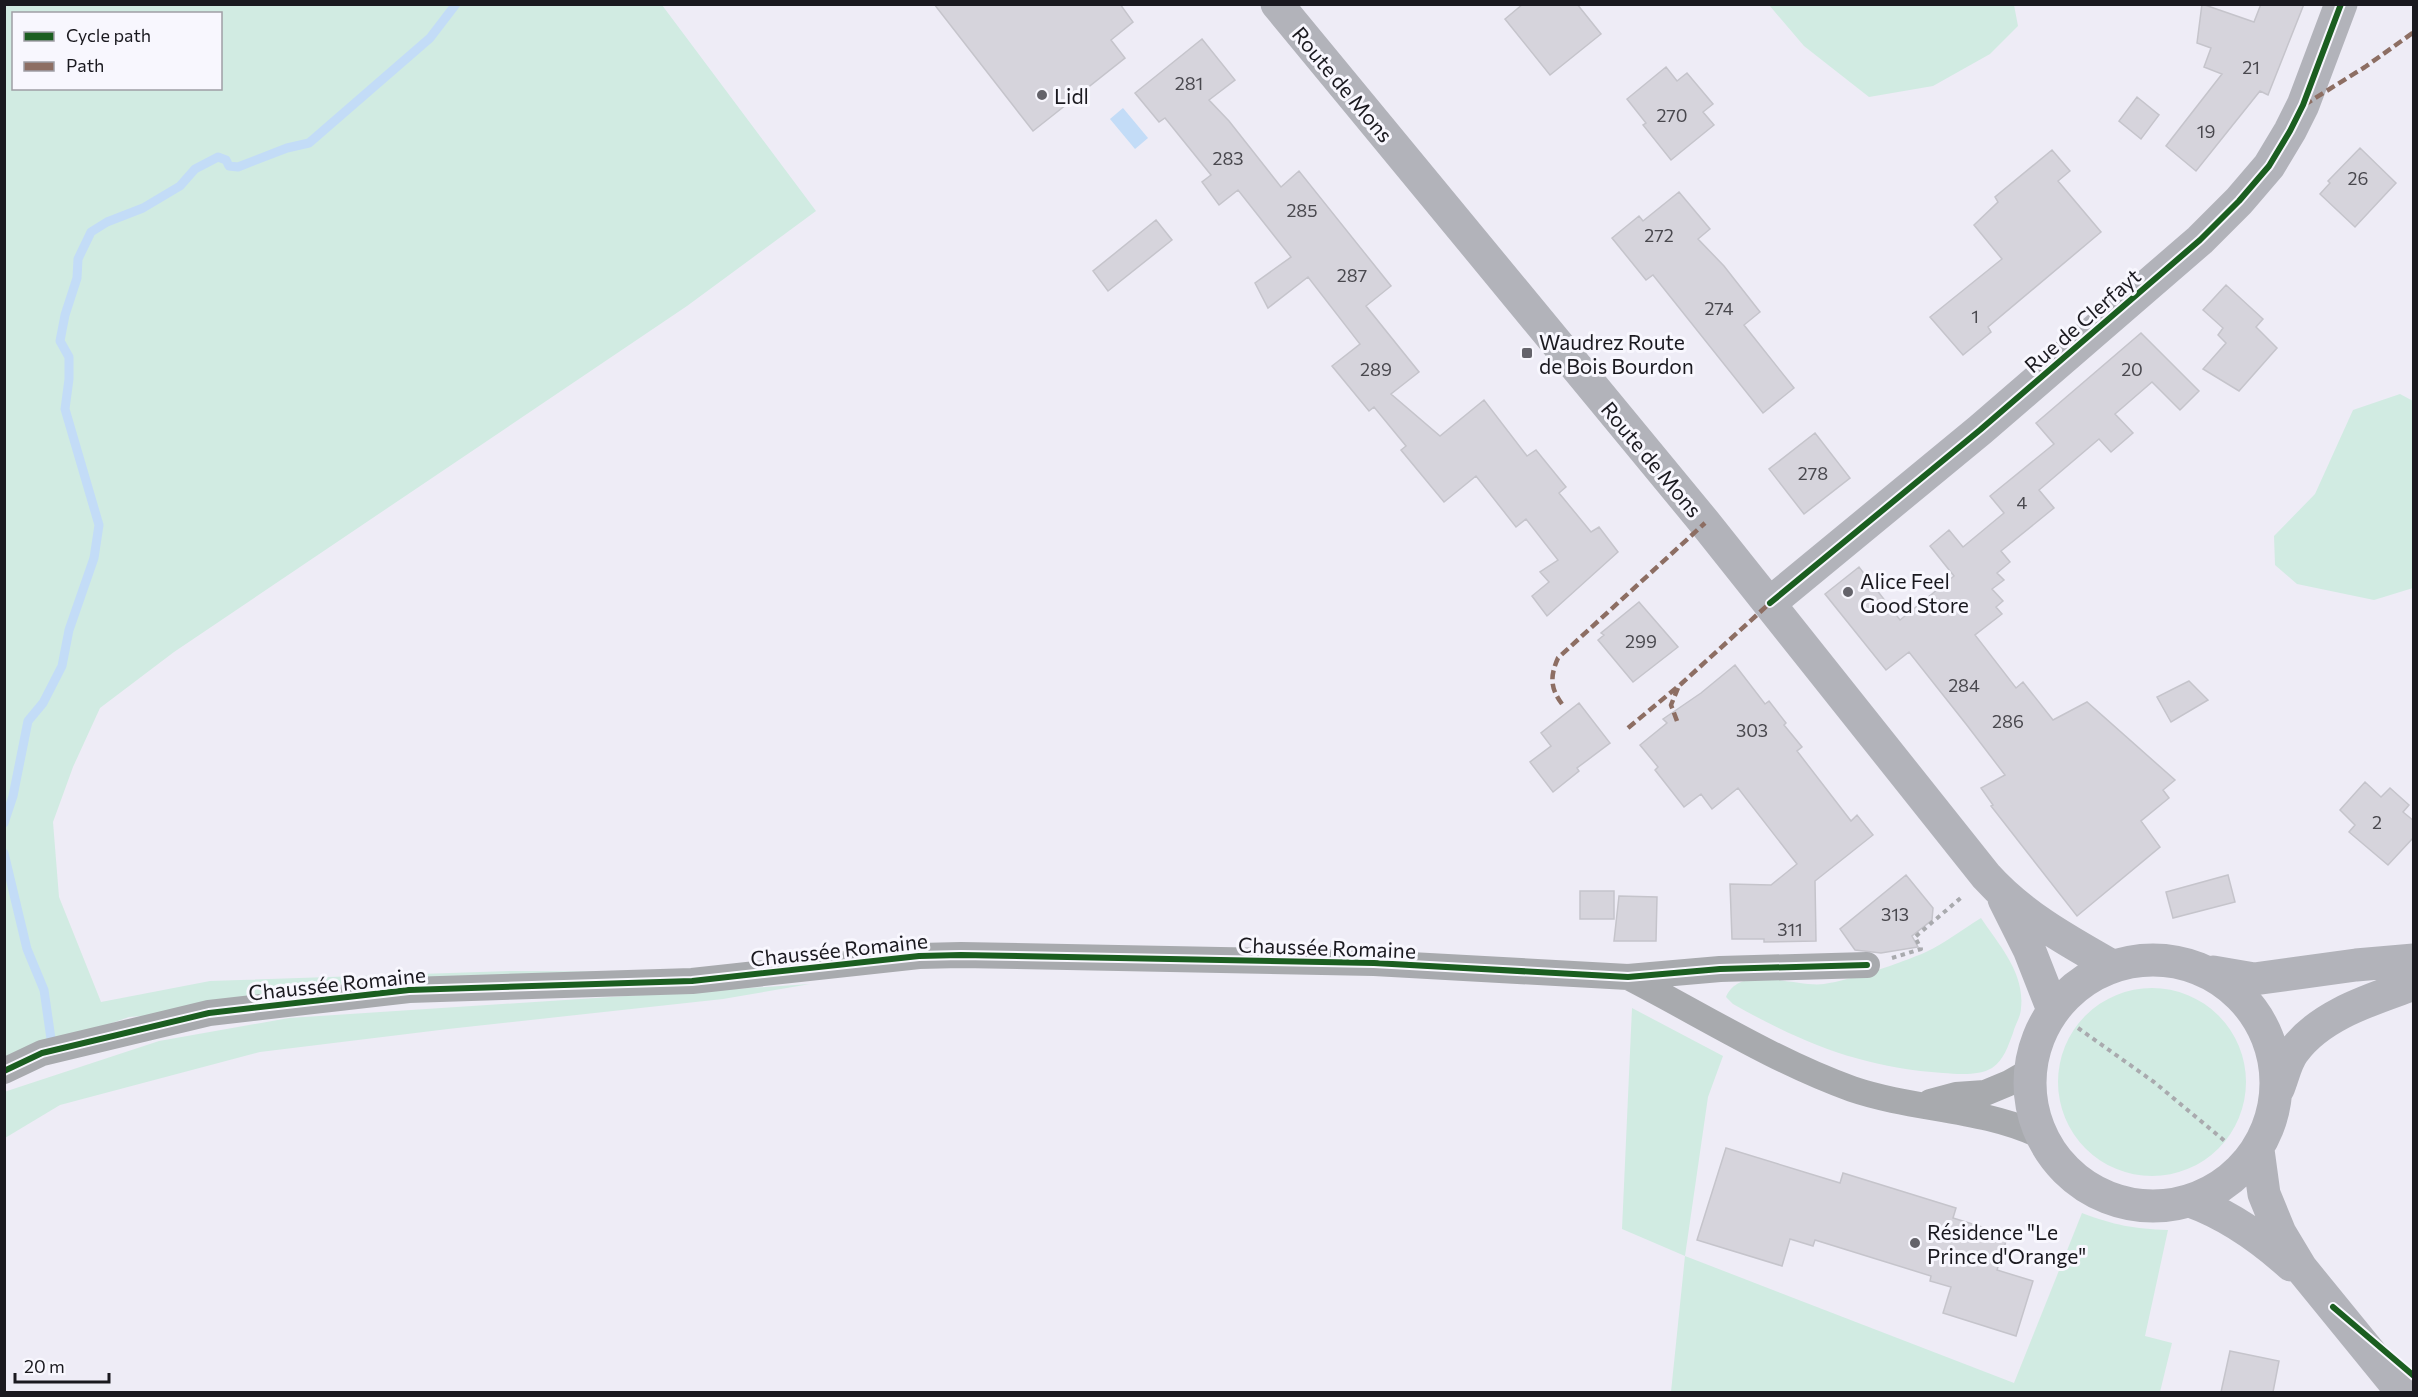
<svg xmlns="http://www.w3.org/2000/svg" width="2418" height="1397" font-family="Commissioner,sans-serif">
  <style>
    .green { fill: #d1ebe2; fill-rule: evenodd }
    .water { fill: #c3dcf7 }
    .lines { fill: none; stroke-linecap: round; stroke-linejoin: round }
    .stream { stroke: #c3dcf7; stroke-width: 9 }
    .building { fill: #d6d4dc; stroke: #c5c4cb; stroke-width: 1.5 }
    .path { stroke: #a9aaae; stroke-width: 4; stroke-dasharray: 4.5 4.5; stroke-linecap: butt }
    .street { stroke: #a8aaae; stroke-width: 26 }
    .secondary { stroke: #b2b3ba; stroke-width: 33 }
    .quiet { stroke: #8d6e63; stroke-width: 4.5; stroke-dasharray: 9 4.5; stroke-linecap: butt }
    .cycleway-casing { stroke: #f8f7fe; stroke-width: 10 }
    .cycleway { stroke: #1b5e20; stroke-width: 6 }
    .poi-dot { fill: #64636a; stroke: #f8f7fe; stroke-width: 2 }
    .labels { text-anchor: middle; dominant-baseline: central; stroke-width: 6; stroke-linejoin: round; paint-order: stroke }
    .number-label { font-size: 18px; fill: #49484e }
    .street-label { font-size: 21px; fill: #1a191f; stroke: #f8f7fe }
    .poi-label { font-size: 21px; fill: #1a191f; stroke: #f8f7fe; text-anchor: start }
  </style>
  <rect width="100%" height="100%" fill="#eeecf6"/>
  <!-- green -->
  <path class="green" d="M4,5H662L816,211L687,306L174,652L100,708L73,767L53,822L59,897L101,1002L210,981L511,971L707,972L129,1017L44,1047L5,1064ZM14,14H220V88H14Z
    M1769,5H2014L2018,26L1990,54L1933,86L1869,97L1804,46Z
    M2400,394L2413,401V588L2374,600L2297,584L2275,565L2274,536L2315,494L2353,410Z
    M1981,918C1999,945 2025,973 2021,1008C2021,1016 2015,1025 2013,1033C2008,1046 2004,1060 1992,1068C1979,1076 1958,1074 1943,1073C1863,1068 1802,1043 1733,1004L1726,997C1741,963 1796,988 1824,984C1851,980 1901,963 1926,952C1945,943 1963,929 1981,918Z
    M810,984L723,999L448,1029L260,1052L60,1105L5,1138L4,1092L159,1041L289,1018Z
    M2058 1082a94 94 0 1 1 188 0a94 94 0 1 1-188 0Z
    M1632,1008L1723,1056L1708,1097L1685,1256L2014,1383L2082,1213C2114,1225 2134,1229 2168,1230L2145,1336L2172,1343L2160,1392H1671L1685,1256L1622,1229Z"/>
  <!-- water -->
  <path class="water" d="M1123,108L1148,138L1135,149L1110,119Z"/>
  <g class="lines">
    <!-- stream -->
    <path class="stream" d="M4,823L13,796L28,721L43,703L62,666L69,630L94,558L99,525L65,409L69,379V357L60,341L65,315L77,278L78,259L91,232L107,222L143,208L180,186L195,169L218,157L226,160L229,166L238,167L287,148L309,143L430,38L456,4
      M4,853L27,949L44,990L51,1039"/>
  </g>
  <!-- building -->
  <path class="building" d="M934,4H1120L1133,22L1111,40L1125,58L1033,131Z
    M1523,4H1577L1601,34L1550,75L1505,19Z
    M2202,4L2254,22L2261,4H2304L2268,95L2260,91L2196,171L2166,146L2222,74L2204,67L2211,48L2197,43Z
    M1202,39L1235,80L1209,100L1229,121L1281,187L1299,171L1391,286L1366,306L1419,372L1391,394L1440,436L1484,400L1527,456L1536,450L1566,487L1559,493L1591,532L1599,527L1618,552L1547,616L1532,596L1549,582L1540,572L1558,560L1526,519L1516,527L1476,476L1444,502L1401,450L1406,446L1374,407L1369,411L1332,366L1360,344L1308,277L1268,308L1255,283L1291,257L1238,190L1219,205L1202,182L1211,175L1165,118L1159,122L1135,93Z
    M1666,67L1677,81L1687,73L1713,104L1703,112L1714,125L1671,160L1643,125L1646,123L1627,99Z
    M2137,97L2159,115L2141,139L2119,121Z
    M2360,148L2396,183L2355,227L2320,194L2330,183L2328,181Z
    M2052,150L2070,171L2058,181L2101,232L1988,327L1991,332L1963,355L1930,317L2002,259L1974,225L1998,202L1995,197Z
    M1679,192L1710,229L1698,239L1724,266L1760,312L1744,325L1794,388L1763,413L1653,275L1646,280L1612,238L1639,216L1643,221Z
    M1156,220L1172,240L1108,291L1093,271Z
    M2226,285L2263,319L2256,327L2277,348L2239,391L2203,369L2226,343L2218,335L2223,328L2203,310Z
    M2141,333L2199,391L2180,410L2152,382L2115,414L2133,433L2111,452L2099,439L2039,490L2054,508L2001,551L2010,562L1997,573L2004,580L1992,589L2003,601L1996,607L2002,614L1975,635L2016,688L2023,682L2053,720L2087,702L2175,780L2163,790L2169,798L2141,821L2160,847L2077,916L1991,806L1993,805L1981,788L2005,775L1966,724L1909,652L1886,670L1825,594L1859,567L1900,620L1954,576L1930,546L1949,530L1963,547L2004,513L1990,496L2054,444L2036,423Z
    M1815,433L1850,478L1804,514L1769,469Z
    M1639,602L1678,647L1633,682L1598,640L1604,635L1601,633Z
    M1735,665L1765,704L1769,701L1786,723L1784,725L1802,747L1797,751L1851,821L1857,815L1873,835L1815,881L1816,941L1764,942V939H1732L1730,884L1771,885L1797,864L1738,788L1712,809L1701,794L1684,807L1655,770L1658,767L1640,745L1667,723L1663,719L1701,693Z
    M2189,681L2208,700L2171,722L2157,697Z
    M1579,703L1610,743L1577,768L1579,771L1553,792L1530,762L1551,746L1541,733Z
    M2365,782L2381,797L2390,788L2409,805L2403,812L2414,821V837L2388,865L2349,832L2355,825L2340,810Z
    M1906,875L1933,908L1932,920L1912,936L1918,947L1881,953L1855,950L1840,929Z
    M2228,875L2235,902L2173,918L2166,892Z
    M1580,891H1614V919H1580Z
    M1619,896L1657,897L1656,941H1614Z
    M1726,1148L1840,1183L1843,1173L1956,1208L1953,1218L2008,1235L1997,1270L2033,1281L2016,1336L1943,1313L1951,1287L1930,1281L1931,1276L1815,1240L1813,1246L1790,1239L1782,1266L1697,1240Z
    M2230,1351L2279,1361L2273,1392H2221Z"/>
  <g class="lines">
    <!-- path -->
    <path class="path" d="M1892,958L1921,949L1915,937L1963,896
      M2078,1028L2154,1082L2226,1142"/>
    <!-- street -->
    <path class="street" d="M1628,977C1702,1015 1774,1061 1852,1089C1914,1110 1982,1108 2041,1136
      M4,1071L42,1053L209,1013L409,990L692,981L919,956L961,955L1374,963L1628,977L1720,969L1867,965
      M1930,1102L1956,1095L1985,1093L2009,1083L2030,1071"/>
    <!-- secondary -->
    <path class="secondary" d="M1277,4L1705,523L1986,876C2021,915 2066,940 2112,966
      M1770,603L1980,430L2200,240L2239,201L2269,166L2290,131L2303,105L2341,4
      M2004,899L2029,949L2053,1010
      M2030 1083a123 123 0 1 1 246 0a123 123 0 1 1-246 0Z
      M2213,972L2254,979L2356,965L2414,960
      M2278,1089C2283,1077 2286,1061 2294,1051C2321,1014 2373,999 2414,984
      M2258,1150L2264,1194L2280,1233L2301,1268L2402,1392
      M2190,1201C2229,1215 2261,1238 2291,1265"/>
    <!-- quiet -->
    <path class="quiet" d="M2304,105L2365,67L2414,32
      M1562,704C1550,688 1550,676 1558,658L1705,523
      M1677,721L1671,705L1678,688
      M1628,728L1681,684L1770,603"/>
    <defs>
      <path id="cycleway" d="M1770,603L1980,430L2200,240L2239,201L2269,166L2290,131L2303,105L2341,4
        M4,1071L42,1053L209,1013L409,990L692,981L919,956L961,955L1374,963L1628,977L1720,969L1867,965
        M2333,1307L2414,1376"/>
    </defs>
    <!-- cycleway casing -->
    <use href="#cycleway" class="cycleway-casing"/>
    <!-- cycleway -->
    <use href="#cycleway" class="cycleway"/>
  </g>
  <!-- markers -->
  <g class="poi-dot">
    <circle cx="1042" cy="95" r="6"/>
    <rect x="1521" y="347" width="12" height="12" rx="3"/>
    <circle cx="1848" cy="592" r="6"/>
    <circle cx="1915" cy="1243" r="6"/>
  </g>
  <g class="labels">
    <!-- number labels -->
    <g class="number-label">
      <text x="2251" y="67">21</text>
      <text x="1189" y="83">281</text>
      <text x="1672" y="115">270</text>
      <text x="2206" y="131">19</text>
      <text x="1228" y="158">283</text>
      <text x="2358" y="178">26</text>
      <text x="1302" y="210">285</text>
      <text x="1659" y="235">272</text>
      <text x="1352" y="275">287</text>
      <text x="1719" y="308">274</text>
      <text x="1975" y="316">1</text>
      <text x="1376" y="369">289</text>
      <text x="2132" y="369">20</text>
      <text x="1813" y="473">278</text>
      <text x="2022" y="502">4</text>
      <text x="1641" y="641">299</text>
      <text x="1964" y="685">284</text>
      <text x="2008" y="721">286</text>
      <text x="1752" y="730">303</text>
      <text x="2377" y="822">2</text>
      <text x="1895" y="914">313</text>
      <text x="1790" y="929">311</text>
    </g>
    <!-- street labels -->
    <g class="street-label">
      <text transform="translate(1343 84) rotate(50)">Route de Mons</text>
      <text transform="translate(2082 320) rotate(-41)">Rue de Clerfayt</text>
      <text transform="translate(1652 459) rotate(50)">Route de Mons</text>
      <text transform="translate(1327 947) rotate(2)">Chaussée Romaine</text>
      <text transform="translate(839 949) rotate(-6)">Chaussée Romaine</text>
      <text transform="translate(337 983) rotate(-6)">Chaussée Romaine</text>
    </g>
    <!-- poi labels -->
    <g class="poi-label">
      <text x="1054" y="95">Lidl</text>
      <text x="1539" y="341">Waudrez Route<tspan x="1539" dy="24">de Bois Bourdon</tspan></text>
      <text x="1860" y="580">Alice Feel<tspan x="1860" dy="24">Good Store</tspan></text>
      <text x="1927" y="1231">Résidence "Le<tspan x="1927" dy="24">Prince d'Orange"</tspan></text>
    </g>
  </g>
  <!-- border -->
  <rect width="2418" height="1397" fill="none" stroke="#1a191f" stroke-width="12"/>
  <!-- legend -->
  <rect x="12" y="12" width="210" height="78" fill="#f8f7fe" stroke="#9f9ea5" stroke-width="1.5"/>
  <rect x="24" y="32" width="30" height="9" fill="#1b5e20" stroke="#9f9ea5" stroke-width="1.5"/>
  <text x="66" y="42" font-size="18" fill="#1a191f">Cycle path</text>
  <rect x="24" y="62" width="30" height="9" fill="#8d6e63" stroke="#9f9ea5" stroke-width="1.5"/>
  <text x="66" y="72" font-size="18" fill="#1a191f">Path</text>
  <!-- scale -->
  <path d="M15 1373v9h94v-9" fill="none" stroke="#1a191f" stroke-width="3"/>
  <text x="24" y="1373" font-size="18" fill="#1a191f" stroke="#f8f7fe" stroke-width="4.5" paint-order="stroke">20 m</text>
</svg>
